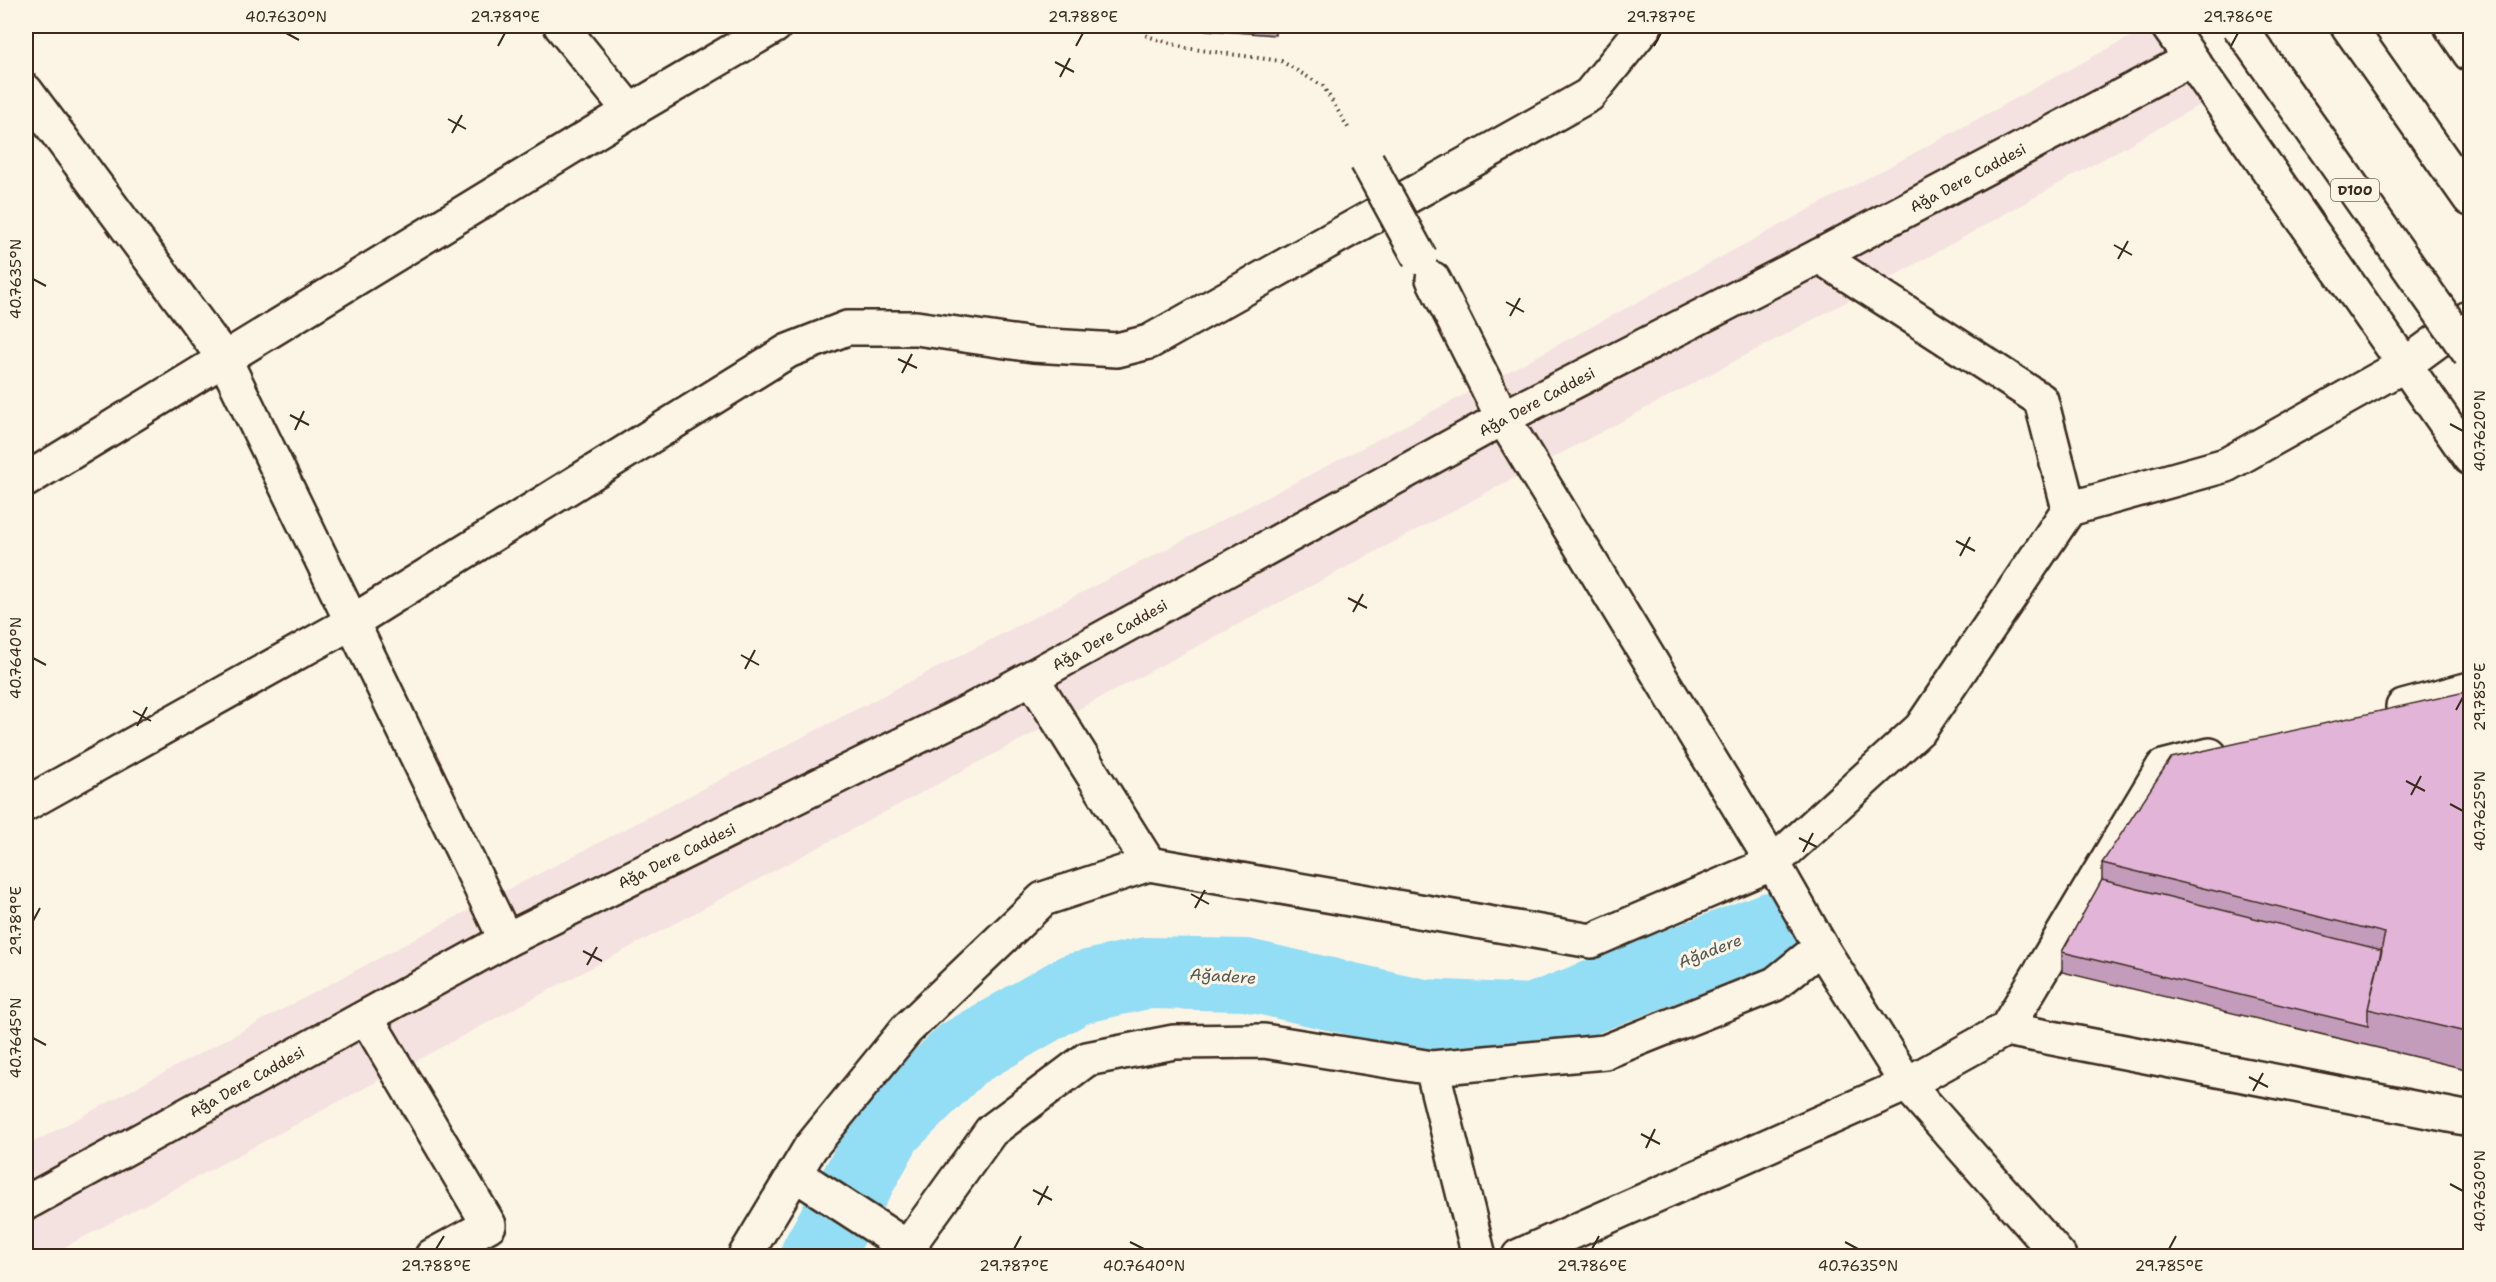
<svg xmlns="http://www.w3.org/2000/svg" width="2496" height="1282" font-family="'Shantell Sans',sans-serif">
  <style>
    .built { fill: #f4e2e1 }
    .lines { fill: none; stroke-linecap: round; stroke-linejoin: round }
    .river { stroke: #93ddf5; stroke-width: 72 }
    .street-casing { stroke: #3b2a1e; stroke-width: 38 }
    .secondary-casing { stroke: #3b2a1e; stroke-width: 38 }
    .primary-casing { stroke: #3b2a1e; stroke-width: 38 }
    .highway-casing { stroke: #3b2a1e; stroke-width: 38 }
    .path { stroke: #3b2a1e; stroke-width: 4; stroke-dasharray: 1.5 4.5; stroke-linecap: butt }
    .street { stroke: #fcf5e5; stroke-width: 33 }
    .secondary { stroke: #fcf5e5; stroke-width: 33 }
    .primary { stroke: #fcf5e5; stroke-width: 33 }
    .highway { stroke: #fcf5e5; stroke-width: 33 }
    .street-bridge-casing { stroke: #3b2a1e; stroke-width: 38; stroke-linecap: butt }
    .highway-bridge-casing { stroke: #3b2a1e; stroke-width: 38; stroke-linecap: butt }
    .street-bridge { stroke: #fcf5e5; stroke-width: 33 }
    .highway-bridge { stroke: #fcf5e5; stroke-width: 33 }
    .wall { fill: #c29cba; stroke: #3b2a1e; stroke-width: 1.5 }
    .building { fill: #e2b5d8; stroke: #3b2a1e; stroke-width: 1.5 }
    .ticks { fill: none; stroke: #3b2a1e; stroke-width: 2 }
    .labels { text-anchor: middle; dominant-baseline: central; stroke-width: 6; stroke-linejoin: round; paint-order: stroke }
    .shield { fill: #fcf5e5; stroke: #75675a; stroke-width: 1.5 }
    .shield-label { font-size: 14px; font-weight: bold; fill: #3b2a1e }
    .street-label { font-size: 15px; fill: #3b2a1e; stroke: #fcf5e5 }
    .water-label { font-size: 16px; font-style: italic; fill: #515754; stroke: #fcf5e5 }
    .neatline { fill: none; stroke: #3b2a1e; stroke-width: 2 }
    .ticks-label { font-size: 15px; text-anchor: middle; fill: #3b2a1e }
  </style>
  <rect width="100%" height="100%" fill="#fcf5e5"/>
  <filter id="ink" filterUnits="userSpaceOnUse"><feTurbulence type="fractalNoise" baseFrequency=".0167" numOctaves="2"/><feDisplacementMap in="SourceGraphic" scale="12" xChannelSelector="R" yChannelSelector="G"/><feConvolveMatrix kernelMatrix="1 2 1 2 8 2 1 2 1" color-interpolation-filters="sRGB"/></filter>
  <g filter="url(#ink)">
    <!-- built -->
    <path class="built" d="M2150,26H2168L2216,96L1869,290L48,1256H26V1146L486,901L1485,384Z"/>
    <g class="lines">
      <!-- river -->
      <path class="river" d="M816,1256L888,1127L962,1054L1075,989L1146,973L1246,975L1423,1015L1532,1020L1770,928"/>
      <defs>
        <path id="street" d="M561,26L630,111
          M26,91L224,358L506,940
          M1433,279L1503,418L1773,863L1821,947L1907,1084L2059,1256
          M26,480L630,111L775,26
          M2069,509L2226,465L2406,364
          M1032,678L1149,864
          M2403,707L2470,689
          M26,804L352,622L788,351L847,328H916L1033,345L1117,350L1149,342L1589,95L1645,26
          M366,1017L489,1225L432,1256
          M2006,1029L2163,767L2210,755
          M1432,1068L1479,1256
          M795,1174L904,1245L916,1256
          M745,1256L810,1148L906,1030L1043,899L1149,864L1591,941L1773,863L1921,728L2069,509L2041,400L1819,256
          M901,1256L991,1131L1087,1059L1174,1042L1264,1041L1432,1068L1605,1052L1775,984L1821,947
          M1519,1256L1907,1084L2006,1029L2470,1119"/>
        <path id="secondary" d="M2168,26L2470,458
          M2451,26L2470,54
          M2406,364L2470,317"/>
        <path id="primary" d="M26,1203L506,940L972,710L1503,418L1819,256L2191,59"/>
        <path id="highway" d="M2348,26L2470,199"/>
      </defs>
      <!-- street casing -->
      <use href="#street" class="street-casing"/>
      <!-- secondary casing -->
      <use href="#secondary" class="secondary-casing"/>
      <!-- primary casing -->
      <use href="#primary" class="primary-casing"/>
      <!-- highway casing -->
      <use href="#highway" class="highway-casing"/>
      <!-- path -->
      <path class="path" d="M1138,26L1147,36L1186,48L1281,61L1323,86L1349,129"/>
      <!-- street -->
      <use href="#street" class="street"/>
      <!-- secondary -->
      <use href="#secondary" class="secondary"/>
      <!-- primary -->
      <use href="#primary" class="primary"/>
      <!-- highway -->
      <use href="#highway" class="highway"/>
      <defs>
        <path id="street-bridge" d="M1367,161L1420,258"/>
        <path id="highway-bridge" d="M2239,26L2470,354"/>
      </defs>
      <!-- street-bridge casing -->
      <use href="#street-bridge" class="street-bridge-casing"/>
      <!-- highway-bridge casing -->
      <use href="#highway-bridge" class="highway-bridge-casing"/>
      <!-- street-bridge -->
      <use href="#street-bridge" class="street-bridge"/>
      <!-- highway-bridge -->
      <use href="#highway-bridge" class="highway-bridge"/>
    </g>
    <!-- wall -->
    <path class="wall" d="M1150,26H1275V35Z
      M2470,694V1070L2062,972V952L2102,880V863Z"/>
    <!-- building -->
    <path class="building" d="M2465,692L2470,694V1033L2368,1009L2385,933L2102,863L2171,758Z
      M2102,880L2382,950L2368,1009V1026L2062,952Z"/>
  </g>
  <!-- ticks -->
  <path class="ticks" d="M286,33L299,40M498,46L505,33M1076,46L1083,33M1654,46L1661,33M2231,46L2238,33M1055,62L1074,72M1060,77L1070,58M448,119L466,129M452,133L462,115M2114,245L2132,255M2118,259L2128,241M33,279L46,286M1506,302L1524,312M1510,316L1520,298M898,359L917,368M902,373L912,354M290,415L309,425M2450,424L2463,431M295,430L304,411M1956,541L1975,551M1960,556L1970,537M1348,598L1367,608M1353,612L1363,594M741,655L759,665M33,658L46,665M745,669L755,650M2456,710L2463,697M133,711L151,721M137,726L147,707M2406,781L2425,791M2411,795L2421,776M2450,804L2463,811M1799,838L1817,847M1803,852L1813,833M1191,894L1209,904M1195,908L1205,890M33,921L40,908M583,951L602,961M587,965L597,947M33,1038L46,1045M2249,1077L2268,1087M2253,1091L2263,1073M1641,1134L1660,1144M1646,1148L1655,1129M2450,1184L2463,1191M1033,1190L1052,1200M1038,1205L1048,1186M1130,1242L1144,1249M1845,1242L1858,1249M436,1249L444,1236M1014,1249L1021,1236M1592,1249L1599,1236M2169,1249L2176,1236"/>
  <g class="labels">
    <!-- shield labels -->
    <rect class="shield" x="2331" y="179" width="48" height="22" rx="4.5"/>
    <g class="shield-label">
      <text x="2355" y="190">D100</text>
    </g>
    <!-- street labels -->
    <g class="street-label">
      <text transform="translate(1968 178) rotate(-28)">Ağa Dere Caddesi</text>
      <text transform="translate(1537 402) rotate(-28)">Ağa Dere Caddesi</text>
      <text transform="translate(1110 635) rotate(-29)">Ağa Dere Caddesi</text>
      <text transform="translate(677 856) rotate(-26)">Ağa Dere Caddesi</text>
      <text transform="translate(247 1082) rotate(-29)">Ağa Dere Caddesi</text>
    </g>
    <!-- water labels -->
    <g class="water-label">
      <text transform="translate(1710 951) rotate(-21)">Ağadere</text>
      <text transform="translate(1223 976) rotate(4)">Ağadere</text>
    </g>
  </g>
  <!-- margin -->
  <rect width="2496" height="1282" fill="none" stroke="#fcf5e5" stroke-width="66"/>
  <rect x="33" y="33" width="2430" height="1216" class="neatline"/>
  <g class="ticks-label">
    <text x="286" y="22">40.7630°N</text>
    <text x="505" y="22">29.789°E</text>
    <text x="1083" y="22">29.788°E</text>
    <text x="1661" y="22">29.787°E</text>
    <text x="2238" y="22">29.786°E</text>
    <text transform="translate(16 279) rotate(-90)" y="5">40.7635°N</text>
    <text transform="translate(2480 431) rotate(-90)" y="5">40.7620°N</text>
    <text transform="translate(16 658) rotate(-90)" y="5">40.7640°N</text>
    <text transform="translate(2480 697) rotate(-90)" y="5">29.785°E</text>
    <text transform="translate(2480 811) rotate(-90)" y="5">40.7625°N</text>
    <text transform="translate(16 921) rotate(-90)" y="5">29.789°E</text>
    <text transform="translate(16 1038) rotate(-90)" y="5">40.7645°N</text>
    <text transform="translate(2480 1191) rotate(-90)" y="5">40.7630°N</text>
    <text x="436" y="1271">29.788°E</text>
    <text x="1014" y="1271">29.787°E</text>
    <text x="1144" y="1271">40.7640°N</text>
    <text x="1592" y="1271">29.786°E</text>
    <text x="1858" y="1271">40.7635°N</text>
    <text x="2169" y="1271">29.785°E</text>
  </g>
</svg>
